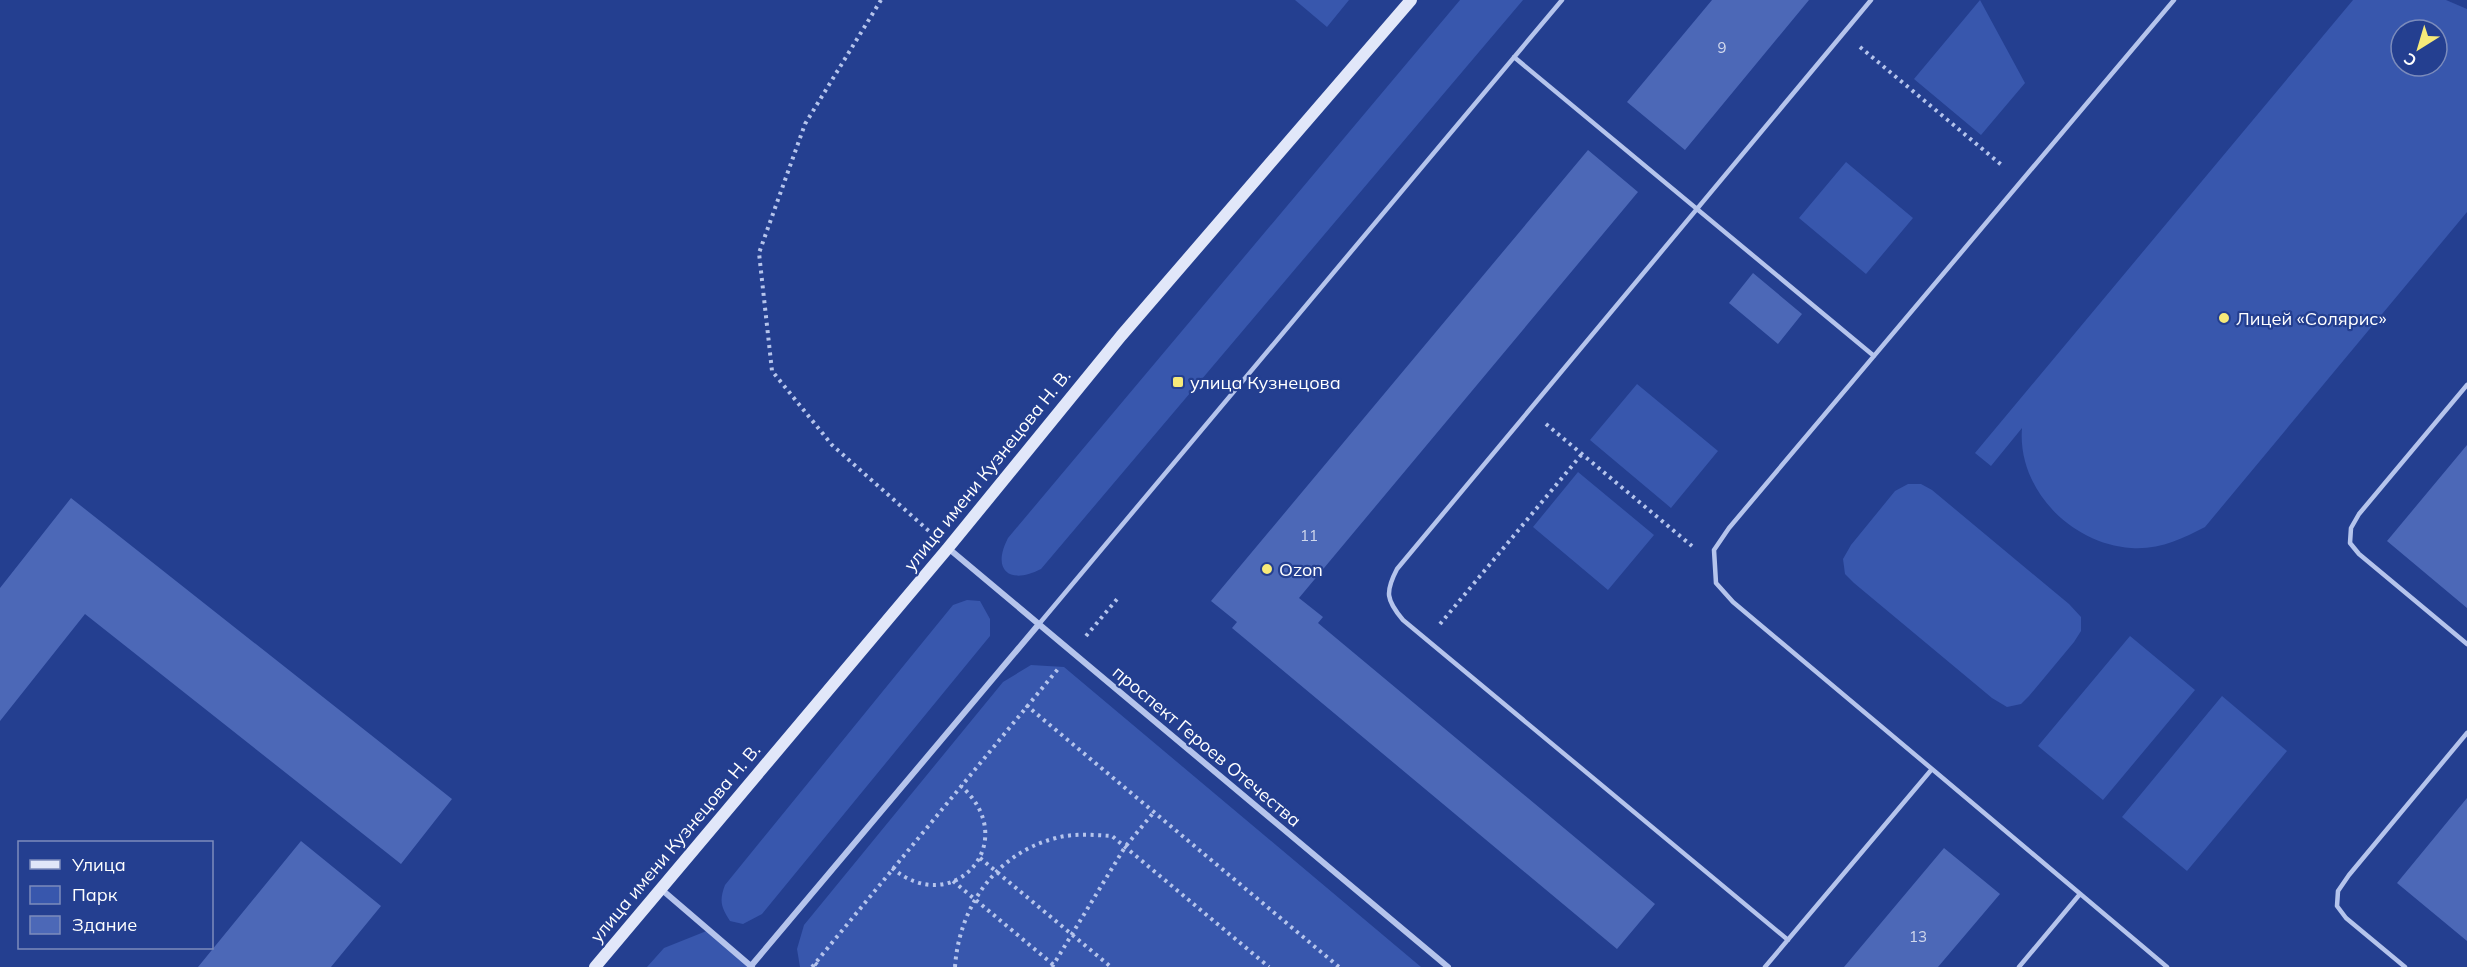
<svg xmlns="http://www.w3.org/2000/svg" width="2467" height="967" font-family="Mulish,sans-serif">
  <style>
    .green { fill: #3857ad; fill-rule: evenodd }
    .building { fill: #4c68b7 }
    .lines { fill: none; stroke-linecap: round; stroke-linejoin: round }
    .path { stroke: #b5c4ec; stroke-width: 4; stroke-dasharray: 3 4.5; stroke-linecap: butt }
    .service { stroke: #b5c4ec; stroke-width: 4.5 }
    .minor { stroke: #b5c4ec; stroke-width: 6 }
    .secondary { stroke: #e1e7f9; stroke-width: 12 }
    .poi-dot { fill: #f7ea79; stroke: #243f90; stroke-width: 2 }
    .labels { text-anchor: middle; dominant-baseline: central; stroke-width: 4.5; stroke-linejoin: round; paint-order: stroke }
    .number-label { font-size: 15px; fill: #d2d9ed }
    .poi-label { font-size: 18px; fill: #fff; stroke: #243f90; text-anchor: start }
    .street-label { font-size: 18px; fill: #fff; stroke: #243f90 }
  </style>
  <rect width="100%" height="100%" fill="#243f90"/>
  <!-- green -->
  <path class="green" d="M1295,0H1349L1327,27Z
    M1460,0H1523L1041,569C1010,585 991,571 1008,538Z
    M1980,0L2025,83L1981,135L1914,79Z
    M2353,0H2446L2467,9V212L2205,527C2182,539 2159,550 2131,548C2072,544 2017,490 2022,428L1991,466L1975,453ZM2401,30H2437V66H2401Z
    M1846,162L1913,218L1866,274L1799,218Z
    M1637,384L1718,451L1671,508L1590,440Z
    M1578,472L1654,535L1608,590L1533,527Z
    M1908,484H1921L1932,490L2069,604L2081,617V631L2074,642L2029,696L2021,704L2007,707L1992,698L1854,583L1845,574L1843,559L1851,545L1895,491Z
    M967,600L980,601L990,619V636L762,914L743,924L730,921C721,907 719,901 725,885L953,605Z
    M2130,636L2195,690L2103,800L2038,746Z
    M1031,665L1064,667L1421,967H800L797,949L804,925L1003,682Z
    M2222,696L2287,751L2187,871L2122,817Z
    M709,930L750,967H647L664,948Z"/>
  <!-- building -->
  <path class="building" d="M1712,0H1809L1685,150L1627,102Z
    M1588,150L1638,192L1299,598L1323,617L1318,623L1655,904L1617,949L1232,628L1237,622L1211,601Z
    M1753,273L1802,314L1778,344L1729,303Z
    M2467,445V608L2387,541Z
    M71,498L452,799L401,864L85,614L0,721V588Z
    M2467,798V941L2397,883Z
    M301,841L381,906L331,967H198Z
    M1944,848L2000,894L1938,967H1844Z"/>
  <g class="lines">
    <!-- path -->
    <path class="path" d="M881,0L805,124L759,253L772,371L832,445L929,531
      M1860,47L2004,167
      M1546,424L1692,546
      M1440,624L1582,454
      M1086,636L1118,598
      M1026,705L1339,967
      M980,858L1111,967
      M892,868C954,920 1023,841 961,786
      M953,881L1056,967
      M815,963L820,967
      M812,967L1058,669
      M955,967C959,907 996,853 1056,838C1074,833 1094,835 1112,836L1269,967
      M1052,967L1125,847L1154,812"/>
    <!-- service -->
    <path class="service" d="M1514,57L1874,356
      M2467,385L2359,514L2351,528L2350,543L2359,554L2467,644
      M1039,624L1562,0
      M1932,769L2167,967
      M1788,940L1403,620C1386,600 1385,592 1397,569L1871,0
      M1765,967L1932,769L1733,602L1716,583L1714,550L1729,528L2174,0
      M2019,967L2080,894
      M2405,967L2346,918L2337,906L2338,891L2349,875L2467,733"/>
    <!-- minor -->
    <path class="minor" d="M948,548L1448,967
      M661,889L752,967
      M751,966L1039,624"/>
    <!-- secondary -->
    <path class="secondary" d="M595,967L948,548L1121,336L1411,0"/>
  </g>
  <!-- markers -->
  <g class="poi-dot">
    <circle cx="2224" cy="318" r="6"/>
    <rect x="1172" y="376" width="12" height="12" rx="3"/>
    <circle cx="1267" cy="569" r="6"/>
  </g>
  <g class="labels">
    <!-- number labels -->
    <g class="number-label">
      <text x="1722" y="47">9</text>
      <text x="1309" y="535">11</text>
      <text x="1918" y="936">13</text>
    </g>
    <!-- poi labels -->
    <g class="poi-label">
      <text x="2236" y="318">Лицей «Солярис»</text>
      <text x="1190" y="382">улица Кузнецова</text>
      <text x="1279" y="569">Ozon</text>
    </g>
    <!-- street labels -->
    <g class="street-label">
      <text transform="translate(987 470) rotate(-51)">улица имени Кузнецова Н. В.</text>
      <text transform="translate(1207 746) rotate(40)">проспект Героев Отечества</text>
      <text transform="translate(675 843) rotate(-50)">улица имени Кузнецова Н. В.</text>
    </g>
  </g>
  <!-- legend -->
  <rect x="18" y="841" width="195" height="108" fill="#243f90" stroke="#7c8cbc" stroke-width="1.5"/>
  <rect x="30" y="860" width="30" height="9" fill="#e1e7f9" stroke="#7c8cbc" stroke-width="1.5"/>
  <text x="72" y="871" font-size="18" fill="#ffffff">Улица</text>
  <rect x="30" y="886" width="30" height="18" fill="#3857ad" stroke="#7c8cbc" stroke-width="1.5"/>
  <text x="72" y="901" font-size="18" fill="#ffffff">Парк</text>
  <rect x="30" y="916" width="30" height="18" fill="#4c68b7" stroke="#7c8cbc" stroke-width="1.5"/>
  <text x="72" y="931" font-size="18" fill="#ffffff">Здание</text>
  <!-- north arrow -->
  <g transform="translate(2419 48) rotate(217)"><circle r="28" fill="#243f90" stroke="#7c8cbc" stroke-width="1.5"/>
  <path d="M0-4.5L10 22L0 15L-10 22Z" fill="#f7ea79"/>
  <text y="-9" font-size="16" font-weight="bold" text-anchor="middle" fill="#ffffff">С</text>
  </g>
</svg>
